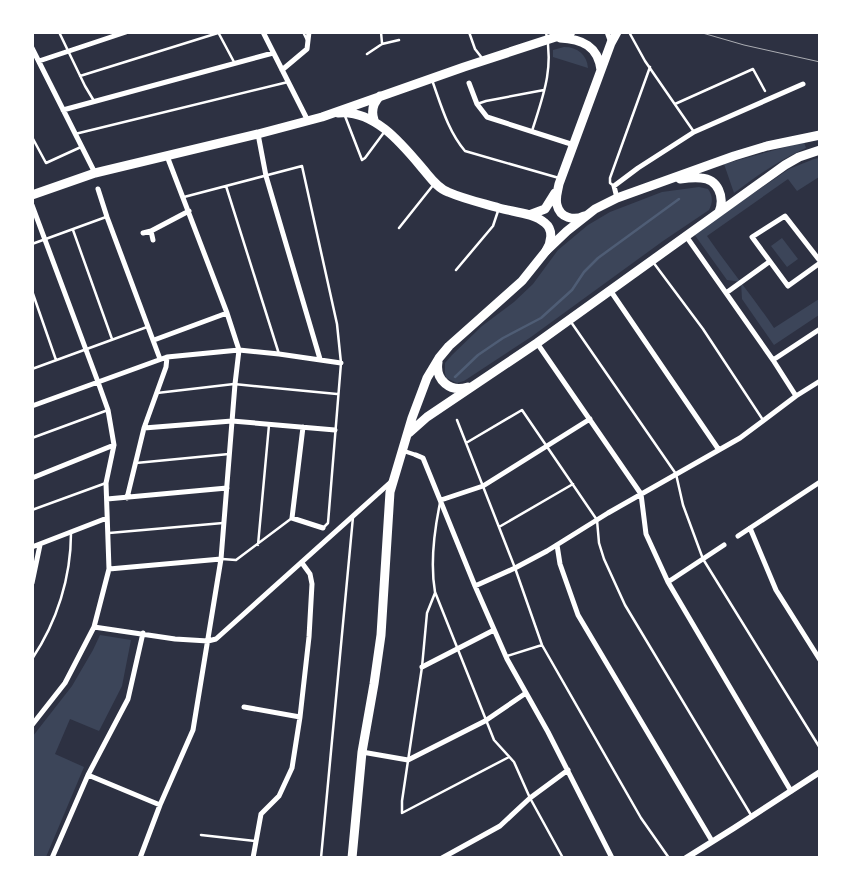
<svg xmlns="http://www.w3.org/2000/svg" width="852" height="890" font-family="'PT Serif',serif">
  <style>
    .green { fill: #3c4559 }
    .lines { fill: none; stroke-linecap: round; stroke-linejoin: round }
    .stream { stroke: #4f5d75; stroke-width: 2.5 }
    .service { stroke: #fff; stroke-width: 2.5 }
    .pedestrian { stroke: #fff; stroke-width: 4 }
    .minor { stroke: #fff; stroke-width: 5 }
    .tertiary { stroke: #fff; stroke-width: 6 }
    .primary { stroke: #fff; stroke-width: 9 }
    .trunk { stroke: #fff; stroke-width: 9 }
    .tram { stroke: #abadb3; stroke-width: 1 }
  </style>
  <rect width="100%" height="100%" fill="#2d3142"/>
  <!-- green -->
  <path class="green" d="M564,47C578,47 587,55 588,68L553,57V50Z
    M804,142L806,148C780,160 757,175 734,193L724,164Z
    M819,158V177L797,191L788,179L707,236C729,268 753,297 774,328L819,299V315L774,345L742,299L741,282L727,280L694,234L789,169L814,159Z
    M699,187L708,189C713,196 713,202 709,210L663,241L531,337L464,381L457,383L446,378L445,373V363L452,355L482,326L514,302L533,284L558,250L588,225L610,212L662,192Z
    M782,238L798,259L787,267L771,246Z
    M100,635L131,640L122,686L99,731L70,719L55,754L84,767L46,857H33V736L72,686L93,650Z"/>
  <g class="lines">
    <!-- stream -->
    <path class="stream" d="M455,377L478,355L503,338L541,318L572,290L584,272L598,258L679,199"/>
    <!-- service -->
    <path class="service" d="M59,32L85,86L94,101
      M218,32L234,62
      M303,32L307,40
      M381,32L382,43
      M469,32L475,49L482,58
      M629,32L645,61L694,132
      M367,54L382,44L399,40
      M80,76L218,33
      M432,80C441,105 448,131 465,151L559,178
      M477,104L486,101L544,90
      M675,104L753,69L765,91
      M345,116L362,160L365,158L385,131
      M532,131C543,96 554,69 546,32
      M75,134L288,82
      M32,137L46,163L81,147
      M226,186L279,354
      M614,186L610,183V178L650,67
      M184,197L302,166L337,324L341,363L328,523L324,527
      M399,228L434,184
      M73,230L112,339
      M32,244L106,217
      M653,262L703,329L763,420
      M456,270L493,226L498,211
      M32,291L56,360
      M571,322L676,474L683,505L703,559L820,748
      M32,369L147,327
      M157,393L234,384L337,394
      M457,420L515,568L542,645L641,818L669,858
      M32,438L108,410
      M466,443L522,410L597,520L599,543L604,559L625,605L751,815
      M136,463L229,454
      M440,503C434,532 430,563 435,592L494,740L514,762L530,798L563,858
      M32,510L106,483
      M499,527L573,484
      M109,533L223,523
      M258,545L269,425
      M222,559L236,560L292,518
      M435,593L427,613L422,667L402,801V813L509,757
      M507,656L542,645
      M32,659C57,622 71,577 71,533
      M201,835L255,841
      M321,858L353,517"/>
    <!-- pedestrian -->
    <path class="pedestrian" d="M404,451L416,455"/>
    <!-- minor -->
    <path class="minor" d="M263,32L308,121
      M607,32L611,43
      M32,48L95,173
      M39,61L126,32
      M282,70L307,49L309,32
      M469,83L477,104L487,117L574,145
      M63,110L273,53
      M258,134L266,176L320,359
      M98,189L107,217L160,359
      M617,198L614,186L638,168L694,132L803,84
      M32,205L98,382L108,410L114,445L106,483L109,569L94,627L65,683L32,725
      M151,231L153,240
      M143,233L151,231L189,211
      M686,236L773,360L796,396
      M820,261L785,216L752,237L788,286L820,263
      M610,290L719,450
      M726,293L769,262
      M154,340L227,313
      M537,343L641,494L646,534L668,582L791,791
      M773,360L820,329
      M32,406L167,357L239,350L279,354L341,363
      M303,427L292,518L323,528
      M144,428L232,421L335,430
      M416,455L423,458L475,586L507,659L548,732L612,858
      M32,478L114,445
      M127,498L144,428L166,367L167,357
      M107,499L227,488
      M441,500L483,486L590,419
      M750,528L776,590L820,660
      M738,536L820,482
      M557,545L560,564L578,615L712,841
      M32,547L107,518
      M109,569L221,559
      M668,582L724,545
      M32,583L40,545
      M475,586L515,568L547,551L608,513L740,438L796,396L820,381
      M94,627L175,639L208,641L216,639L392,481
      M422,667L494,630
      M244,707L300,717
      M362,752L408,760L485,721L526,693
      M88,775L160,805
      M52,858L88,775L128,699L143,633
      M140,858L160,805L193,730L221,559L235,384L239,350L227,313L167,156
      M253,858L261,814L279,796L292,768L300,717L309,637L312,584L310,574L302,563
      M442,858L500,826L530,798L568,770"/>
    <!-- tertiary -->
    <path class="tertiary" d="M686,858L734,828L820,772"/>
    <!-- primary -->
    <path class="primary" d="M560,38C582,39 598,46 601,70
      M338,113C374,109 402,144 423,169C430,177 437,188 448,192C464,199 482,203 499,208C513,212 534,213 545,223C554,230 551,243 546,251
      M374,120C371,111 373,103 380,96
      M32,195L95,173L258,134L322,117L464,67L571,32
      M529,215L545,209L555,193
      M584,216C574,221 560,218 557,205C555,198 558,190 559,184L611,43L617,32"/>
    <!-- trunk -->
    <path class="trunk" d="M680,179C687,178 694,177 701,178C718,179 725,197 719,212
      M438,362C435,380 450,393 468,387
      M409,433L427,417L537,343L785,165L799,157L820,150
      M352,858L362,752L374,684L381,635L390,492L412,418L427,378L439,358L449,346L522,281L546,251L567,231L595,209L617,198L734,156L767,146L820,135"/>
    <!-- tram -->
    <path class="tram" d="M699,32L744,45L820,62"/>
  </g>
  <!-- border -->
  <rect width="852" height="890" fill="none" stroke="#ffffff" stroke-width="68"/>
</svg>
